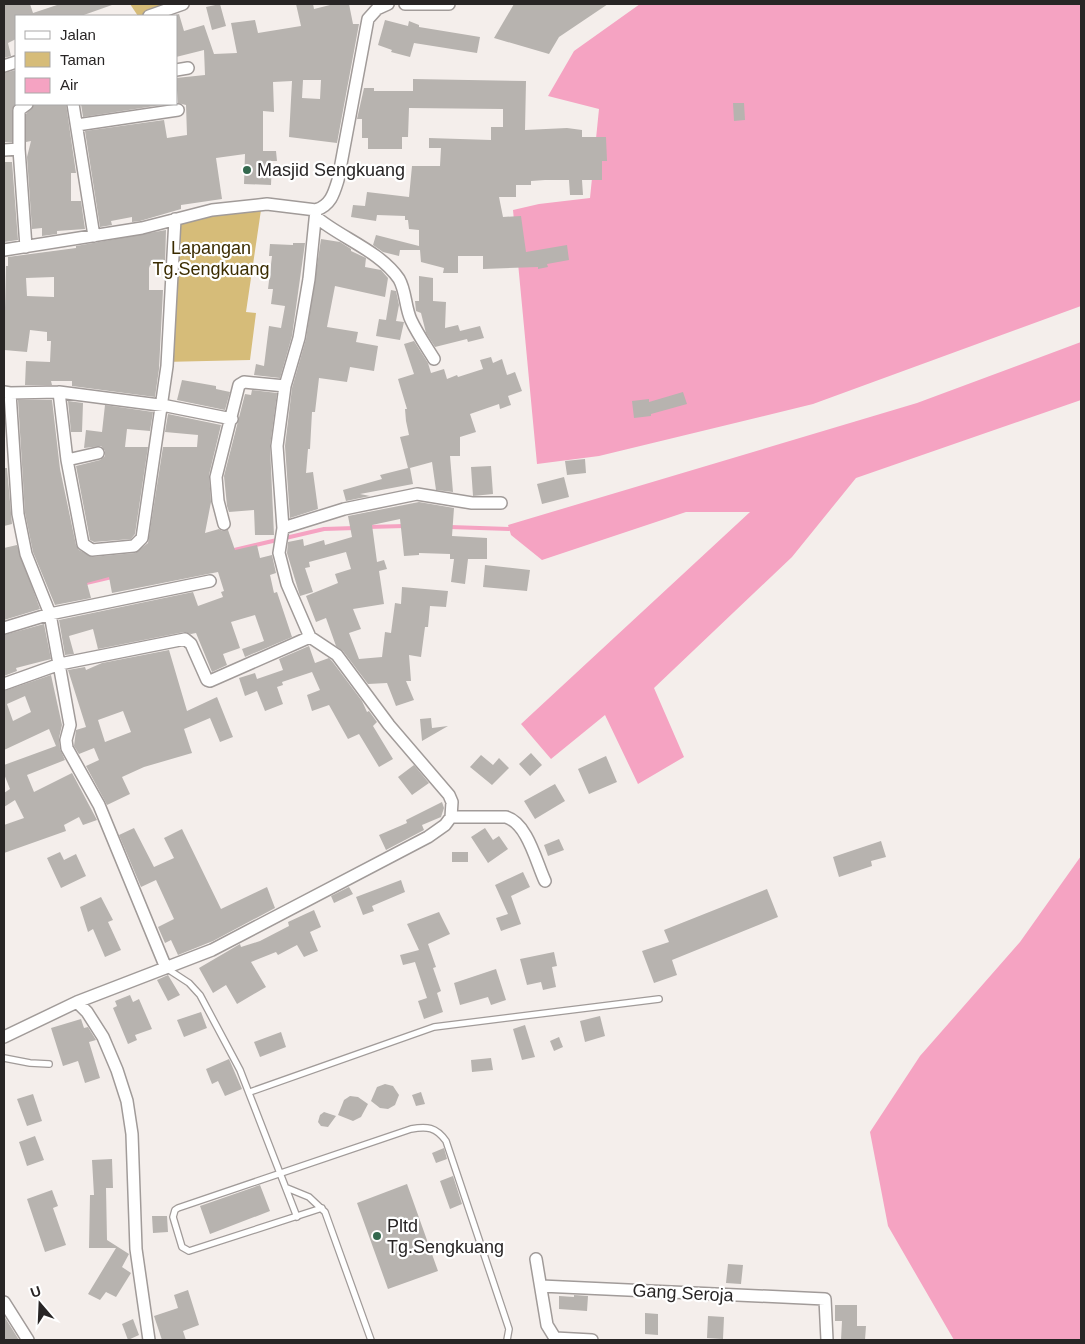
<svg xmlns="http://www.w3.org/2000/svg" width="1085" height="1344" font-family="Arial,sans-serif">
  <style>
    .green { fill: #d6bc79 }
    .water { fill: #f5a3c2 }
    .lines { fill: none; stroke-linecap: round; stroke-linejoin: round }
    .stream { stroke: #f5a3c2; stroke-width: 4 }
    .building { fill: #b7b3af; fill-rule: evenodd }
    .service-casing { stroke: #a19b99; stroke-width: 8 }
    .minor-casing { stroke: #a19b99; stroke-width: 14 }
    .service { stroke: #fff; stroke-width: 5.5 }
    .minor { stroke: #fff; stroke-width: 11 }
    .poi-dot { fill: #33684e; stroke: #fff; stroke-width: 2 }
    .labels { text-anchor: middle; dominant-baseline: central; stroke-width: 4.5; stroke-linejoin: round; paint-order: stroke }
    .poi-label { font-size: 18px; fill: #282525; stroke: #fff; text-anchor: start }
    .park-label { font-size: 18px; fill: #3b2c00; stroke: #fff }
    .street-label { font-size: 18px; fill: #282525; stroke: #fff }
  </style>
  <rect width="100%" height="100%" fill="#f4eeeb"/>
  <!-- green -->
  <path class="green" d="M130,4H178L142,16H138Z
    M261,210L246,312L256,313L250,360L163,362L169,225L210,213Z"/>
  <!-- water -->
  <path class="water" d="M640,4H1081V306L813,404L599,456L537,464L513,210L539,204L590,198L599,109L548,96L574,51Z
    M1081,342V400L856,478L792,557L654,688L684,757L638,784L605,715L551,759L521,724L750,512H686L542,560L511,535L508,525L917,403Z
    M1081,856V1340H954L888,1226L870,1132L920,1056L1020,942Z"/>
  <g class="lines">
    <!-- stream -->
    <path class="stream" d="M367,527L405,526
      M450,527L509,529
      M230,551L324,529L355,528
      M82,584L112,577"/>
  </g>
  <!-- building -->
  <path class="building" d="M4,4H30L33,13L60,4L112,5L81,16H16V39L8,43L11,56L4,58Z
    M220,4L226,26L212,30L206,7Z
    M296,4H313L314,9L334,4H349L353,24H359L337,143L289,137L292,81L273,82L274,112L263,111V151H276L277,161H272L271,185L244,184L245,154L216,158L222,199L181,205V209L140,221L132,222V217L111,221L112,225L100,227L85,131L164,120L167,138L187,135L186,105L178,103L176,78L205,75L204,50L176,57V15L179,14L184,31L204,25L214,54L237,53L231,23L255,20L258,33L301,26ZM303,80H321L320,99L302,98Z
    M514,4H608L559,37L549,54L494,38Z
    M385,20L408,26L409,21L419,25V27L480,37L477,53L414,43L410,57L391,52L392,50L378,45Z
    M16,70V103L12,110V142H4V73Z
    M413,79L526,81L525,130L567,128L582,130V137H606L607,161H602V180H582L583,195H570L569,180H545L531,181V185H516V197H499L503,217L521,216L526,252L567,245L569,260L547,264L548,267L538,269V267L483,269V256H458V273H443L444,268L421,262L420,250H400L399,256L383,252L373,245L376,235L419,246V230L409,229L408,220H405V216L377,215L376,221L351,217L353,205L365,206L367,192L409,197L412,166H440L441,148H429V138L491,140V127H503V109L409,108L408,137H402V149H368V138H362V119H357L364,88H374V91H413Z
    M733,103H744L745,120L734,121Z
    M34,104H66L76,173H71V201H81L85,229L57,231V234L42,236V228L32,229L27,157L31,141L26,142V114Z
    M81,104H161V105L83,117Z
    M4,162H12L18,240L4,242Z
    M166,230L165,264L150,265L149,268V290H163L159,369L155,397L72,386V381H51L52,385H25L26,361L50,362L51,341H47V332L30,330L27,352L4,350L6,266H8V257L76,248V246ZM54,277V297L27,296L26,278Z
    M321,239L340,242L351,249V251L366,258L365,267L381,270L388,278L385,297L335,286L327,327L358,332L356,342L378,346L374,371L350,367L347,382L319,378L315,412H312L310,449H308L306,473L313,472L318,509L290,518L285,446L292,388L306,339Z
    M293,243H305L292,336L280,378L254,375L256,364L264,366L269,326L281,328L285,306L271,304L273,289H268L272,256H269L270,244L293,245Z
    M419,276L433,278V301L446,302L445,328L458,325L460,331L480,326L484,338L468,342L467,339L435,347L426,333L421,313L416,311L415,301H419Z
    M391,290L396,291L399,305L396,321L404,322L400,340L376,336L379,319L386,320Z
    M414,341L428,363L431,373L444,369L447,379L457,375L458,377L483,369L480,360L491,357L493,363L502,359L507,375L515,372L522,391L508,396L511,405L500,409L499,404L470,414L476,432L460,437V456H450L453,492L436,490L432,462L410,468L413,484L360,494L370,496L346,501L343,490L382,479L380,475L408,468L400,437L409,435L406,421L405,409H407L398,379L414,374L404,344Z
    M182,380L216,386V389L230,392L225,410L177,400Z
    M252,390L277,393L270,446L274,535H255L254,510L229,512L227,506L224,476L245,394L251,395Z
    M683,392L687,404L651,414V416L634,418L632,401L649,399V402Z
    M18,400H52L60,469L76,545L79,550L92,557L135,553L148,543L163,447H197L198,435L165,432L168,414L221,425L209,475L211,502L205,533L219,529L222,531L228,530L235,550L257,545L260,558L272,555L276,573L270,575L274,593L277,592L292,637L245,657L242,649L264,641L255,615L231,622L240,648L223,654L227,665L212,672L196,633L191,634L184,632L98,649L93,629L69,636L74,654L65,655L59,620L193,592L198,606L223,597L221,592L224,591L218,572L112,593L109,577L87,583L91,598L55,605L33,552L25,513Z
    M68,401L83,403L82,432H71Z
    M105,405L153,412L150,431L127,429L125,447H148L135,534L131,539L94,542L90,540L76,466L100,460L105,456V451L101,446L84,448L86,430L102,432Z
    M585,459L586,473L567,475L565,461Z
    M491,466L493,494L473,496L471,467Z
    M4,468H7L12,524L4,526Z
    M564,477L569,497L542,504L537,484Z
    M419,502L454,508L452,536L487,538V559H468L465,584L451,582L454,559H450V554L419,553V555L404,556L400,519L372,525L377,562L384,560L387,569L379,571L384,604L353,609L361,629L349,633L359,659L382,657L385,632L391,633L395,603L401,604L402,587L448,591L446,607L430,606L428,627H425L421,657L409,655L411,681H406L414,700L396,706L387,683L368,684L343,651L336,646L326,618L316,622L306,596L338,583L335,574L351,569L346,552L309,562L310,567L305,568L313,592L300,596L287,553L288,542L303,539L304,546L324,540L325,545L352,537L348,516Z
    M17,545L40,609L4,620V548Z
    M485,565L530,570L527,591L483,587Z
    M44,624L51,659L16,668L17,671L4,676V635Z
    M309,646L315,663L329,658L332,661L362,701L367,712L369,711L377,722L373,726L393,759L379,767L359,734L348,739L329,705L312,711L307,695L320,690L312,672L282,682L283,685L277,687L283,704L265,711L257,691L245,696L239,678L255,673L257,679L283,670L279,659Z
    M169,650L187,711L217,697L233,737L220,742L210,718L184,729L192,753L144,767L122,777L130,794L107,805L86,766L99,760L94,748L79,754L74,746L76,730L86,727L68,670L85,667L86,670L102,663ZM123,711L131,732L105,742L98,720Z
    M51,675L62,725L59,738L60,749L65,760L27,775L34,792L72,773L97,820L83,825L79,817L64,825L66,831L4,853V825L24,818L15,800L4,807V793L10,789L4,774V765L56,746L49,729L4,750V691ZM25,696L31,712L13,721L7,704Z
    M431,718L432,728L448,726L422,741L420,719Z
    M531,753L542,765L530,776L519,764Z
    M481,755L493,765L499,758L509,768L492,785L470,767Z
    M606,756L617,782L589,794L578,769Z
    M414,765L429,783L412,795L398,777Z
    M555,784L565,801L535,819L524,801Z
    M442,802L444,808L441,817L422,825L424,830L386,850L379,835L407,823L406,820Z
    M134,828L154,867L174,858L164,838L182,829L221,909L267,887L275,908L213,941L178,955L171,940L165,943L158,927L174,919L156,880L141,887L119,835Z
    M485,828L493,840L499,836L508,849L488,863L471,837Z
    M559,839L564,850L548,856L544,845Z
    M881,841L886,857L871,861L872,866L839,877L833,857Z
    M60,852L64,860L76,854L86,876L61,888L47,858Z
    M452,852H468V862H452Z
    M523,872L530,887L511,896L521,924L501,931L496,918L508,914L495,885Z
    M401,880L405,892L372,906L374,911L363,915L356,897Z
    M349,887L353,894L334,903L331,896Z
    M767,889L778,917L672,960L677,975L654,983L642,951L669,942L664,930Z
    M101,897L113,920L108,922L121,950L105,957L93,929L88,932L80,907Z
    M314,910L321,927L310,932L318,951L304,957L297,945L278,955L276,952L251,962L266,987L237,1004L226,985L213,993L199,968L240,944L241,947L260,941L289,926L288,922Z
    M439,912L450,934L428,944L436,967L433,968L441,991L437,993L443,1012L424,1019L418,1001L427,998L415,962L403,965L400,955L419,950L407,924Z
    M554,952L557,966L552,967L556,987L543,990L541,982L527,985L520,959Z
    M496,969L506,1000L491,1005L488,997L460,1005L454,983Z
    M168,975L180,995L168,1001L157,980Z
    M130,995L133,1002L139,999L152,1029L135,1035L137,1040L128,1044L113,1008L117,1006L115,1001Z
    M201,1012L207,1028L184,1037L177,1020Z
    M600,1016L605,1036L585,1042L580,1021Z
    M81,1019L84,1028L88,1027L96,1040L89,1042L100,1078L85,1083L78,1061L63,1066L51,1028Z
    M525,1025L535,1057L522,1060L513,1029Z
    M281,1032L286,1047L260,1057L254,1042Z
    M559,1037L563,1047L554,1051L550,1041Z
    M491,1058L493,1070L472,1072L471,1060Z
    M229,1059L242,1089L225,1096L218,1081L212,1084L206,1069Z
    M385,1084L393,1086L399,1095L395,1105L388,1109L380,1108L371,1101L377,1087Z
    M421,1092L425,1104L416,1106L412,1095Z
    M33,1094L42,1121L27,1126L17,1099Z
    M350,1096L358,1097L368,1104L361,1117L353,1121L338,1115L344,1100Z
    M324,1112L336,1116L328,1127L321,1126L318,1122L320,1115Z
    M35,1136L44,1160L27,1166L19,1142Z
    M444,1148L447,1159L436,1163L432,1153Z
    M112,1159L113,1188H106L107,1240L129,1254L122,1267L131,1273L116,1297L106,1292L100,1300L88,1294L116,1248H89L90,1195H94L92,1160Z
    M453,1176L462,1204L450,1209L440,1181Z
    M407,1184L438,1271L388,1289L357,1203Z
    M260,1185L270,1211L210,1234L200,1206Z
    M52,1190L58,1206L53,1208L66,1245L45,1252L27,1199Z
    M152,1216H167L168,1232L153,1233Z
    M728,1264L743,1265L741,1284L726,1283Z
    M188,1290L199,1325L183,1331L186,1340H162L154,1316L178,1308L174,1295Z
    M574,1295L588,1296L587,1311L559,1309V1296L574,1297Z
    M835,1305H857V1326H866L865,1340H841L842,1321H835Z
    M645,1313L658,1314V1335L645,1334Z
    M4,1316L19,1340H4Z
    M708,1316L724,1317L723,1339L707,1338Z
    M133,1319L139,1335L128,1340L122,1324Z"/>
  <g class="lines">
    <defs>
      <path id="service" d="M166,968L189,983L200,995L240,1070L297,1217
        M4,1058L30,1063L49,1064
        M250,1092L434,1027L659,999
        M287,1188L309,1197L325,1212L371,1340
        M322,1208L189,1251L182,1247L173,1217L175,1210L178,1208L411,1129C427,1126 436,1127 446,1141L509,1329L507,1340"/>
      <path id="minor" d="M405,4H449
        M149,16L183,4
        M4,66L16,62
        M176,70L188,68
        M73,104L94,236
        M77,125L178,110
        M19,149V110L27,104
        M4,150L19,149L26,247
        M316,210C331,205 334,193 338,180L368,19L377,9L388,4
        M316,217C341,238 380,251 399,279C406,291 405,307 411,320C417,333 426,346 434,359
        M4,250L142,228L212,210L267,204L316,210L309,279L299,338L285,386L277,446L283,528L279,553L287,584L310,637L337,655L389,725L449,795L452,802L451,817L445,825L428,837L212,950L77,1002L4,1037
        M4,392L10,393L18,514L26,554L50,614L70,725L66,740L67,748L99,805L166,968
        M59,392L67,460
        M10,393L59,392L167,406L232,419
        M98,453L67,460L83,544L92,550L134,546L142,538L167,366L175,219
        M224,524L218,501L216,477L239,385L244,382L285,386
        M283,528L344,509L417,494L472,503H501
        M4,628L50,614L210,581
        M4,684L60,664L185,639L191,644L207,680L210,681L310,637
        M451,817H506C528,824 536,862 545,881
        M77,1002L87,1012L103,1037L117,1070L127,1101L132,1134L136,1249L149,1340
        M536,1259L547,1325L555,1338L592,1340
        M541,1286L825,1299L827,1340
        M4,1302L28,1340"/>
    </defs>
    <!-- service casing -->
    <use href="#service" class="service-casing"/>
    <!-- minor casing -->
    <use href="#minor" class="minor-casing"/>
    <!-- service -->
    <use href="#service" class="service"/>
    <!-- minor -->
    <use href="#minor" class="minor"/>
  </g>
  <!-- markers -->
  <g class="poi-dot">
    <circle cx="247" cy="170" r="5"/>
    <circle cx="377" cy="1236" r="5"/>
  </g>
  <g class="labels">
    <!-- poi labels -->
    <g class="poi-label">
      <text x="257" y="170">Masjid Sengkuang</text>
      <text x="387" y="1226">Pltd<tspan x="387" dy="21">Tg.Sengkuang</tspan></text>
    </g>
    <!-- park labels -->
    <g class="park-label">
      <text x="211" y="248">Lapangan<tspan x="211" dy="21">Tg.Sengkuang</tspan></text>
    </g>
    <!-- street labels -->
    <g class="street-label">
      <text transform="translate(683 1293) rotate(3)">Gang Seroja</text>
    </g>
  </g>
  <!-- border -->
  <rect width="1085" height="1344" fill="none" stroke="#282525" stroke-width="10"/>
  <!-- legend -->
  <rect x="15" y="15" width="162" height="90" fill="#ffffff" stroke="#a9a8a8"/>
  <rect x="25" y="31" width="25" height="8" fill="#ffffff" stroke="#a9a8a8"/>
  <text x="60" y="40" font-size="15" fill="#282525">Jalan</text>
  <rect x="25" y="52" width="25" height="15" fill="#d6bc79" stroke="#a9a8a8"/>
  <text x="60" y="65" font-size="15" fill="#282525">Taman</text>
  <rect x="25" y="78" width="25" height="15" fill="#f5a3c2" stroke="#a9a8a8"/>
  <text x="60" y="90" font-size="15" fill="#282525">Air</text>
  <!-- north arrow -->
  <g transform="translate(40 1304) rotate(341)" stroke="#ffffff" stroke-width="4" paint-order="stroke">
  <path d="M0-4L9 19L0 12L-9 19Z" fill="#282525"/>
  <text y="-8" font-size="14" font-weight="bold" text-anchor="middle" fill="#282525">U</text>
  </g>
</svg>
